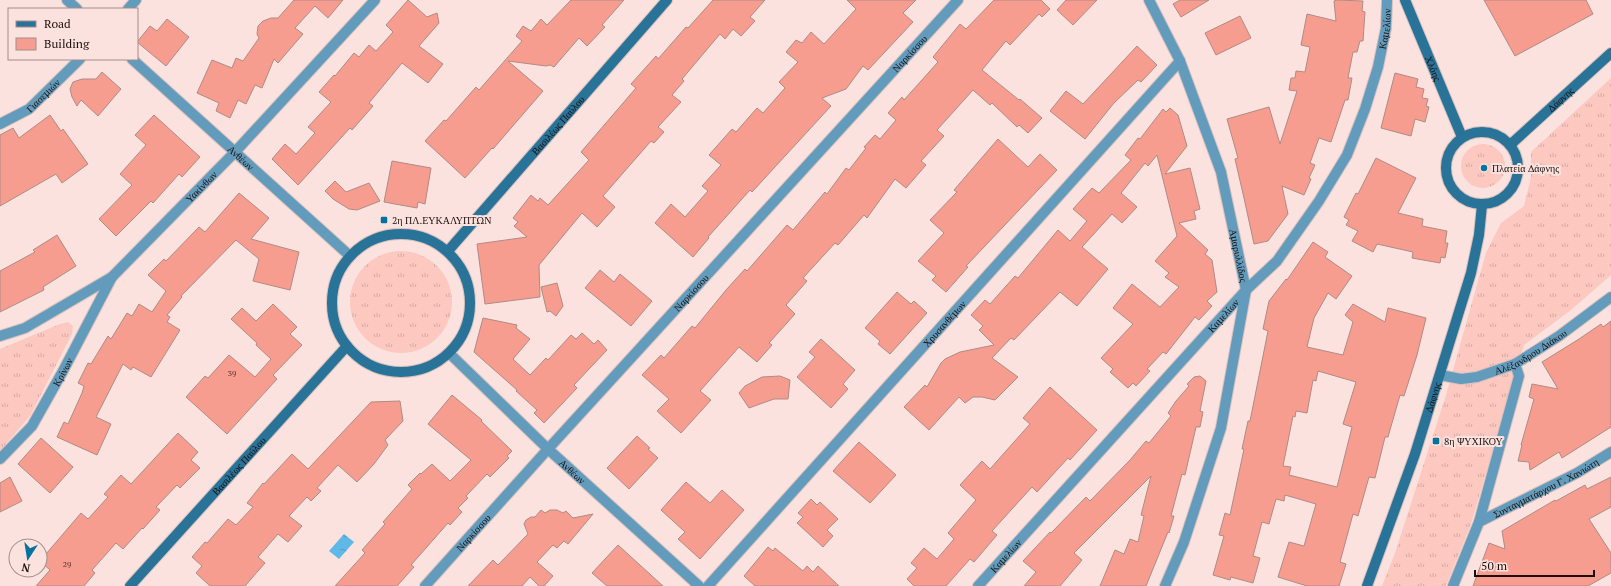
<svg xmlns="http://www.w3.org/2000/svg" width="1611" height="586" font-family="'PT Serif',serif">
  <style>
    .grass { fill: url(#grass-tufts) }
    .water { fill: url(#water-ripples) }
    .building { fill: #f79d90; stroke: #b08a84; fill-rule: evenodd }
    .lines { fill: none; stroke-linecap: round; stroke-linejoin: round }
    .street-casing { stroke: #d7c0bd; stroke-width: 12 }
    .secondary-casing { stroke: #d7c0bd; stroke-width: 12 }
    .street { stroke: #629bbb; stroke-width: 10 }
    .secondary { stroke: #287397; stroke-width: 10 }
    .poi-dot { fill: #01729d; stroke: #fbe2de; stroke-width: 1.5 }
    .labels { text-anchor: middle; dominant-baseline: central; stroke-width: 4; stroke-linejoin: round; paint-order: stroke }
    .number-label { font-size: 8px; fill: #53322e }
    .street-label { font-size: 10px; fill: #1c0f0d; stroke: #fbe2de }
    .poi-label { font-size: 10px; fill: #1c0f0d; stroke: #fbe2de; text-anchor: start }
  </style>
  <defs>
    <pattern id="grass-tufts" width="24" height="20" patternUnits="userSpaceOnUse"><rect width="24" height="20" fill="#fcc8c0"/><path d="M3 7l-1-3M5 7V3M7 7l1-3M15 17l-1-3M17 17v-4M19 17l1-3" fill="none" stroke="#d7aba4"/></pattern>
    <pattern id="water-ripples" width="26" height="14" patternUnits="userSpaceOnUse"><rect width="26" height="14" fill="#5fb8e7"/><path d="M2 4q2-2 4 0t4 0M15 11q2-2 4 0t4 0" fill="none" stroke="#529dc5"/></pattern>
  </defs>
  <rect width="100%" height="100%" fill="#fbe2de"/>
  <!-- grass -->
  <path class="grass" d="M1611,78V275L1571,310L1524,345L1471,524L1446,586H1382L1395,553L1446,395L1486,253L1501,223L1524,206L1531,177V152Z
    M1461 166a22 22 0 1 1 44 0a22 22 0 1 1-44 0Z
    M350 302a51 51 0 1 1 102 0a51 51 0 1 1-102 0Z
    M68,322L73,326L72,334L30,416L0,451V349L60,324Z"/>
  <!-- water -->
  <path class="water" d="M344,534L354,542L339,559L329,551Z"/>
  <!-- building -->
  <path class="building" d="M294,0H343L328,18L315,6L295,28L303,34L278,63L274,59L262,88L255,85L246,104L238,100L230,118L216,111L219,103L197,93L212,60L232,68L236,58L243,61L259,38L257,34L258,26L263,21L271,18H278Z
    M408,0L427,17L437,13L439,23L419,46L443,64L428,83L402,63L369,103L373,106L352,130L350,128L298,185L272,159L285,144L296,154L315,133L308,127L331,102L319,92L334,75L335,76L354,53L359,57L369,45L376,51L393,32L386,25Z
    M571,0H624L602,25L605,27L587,46L579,38L554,67L550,65L546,66L508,61L543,91L493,149L492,148L465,178L425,141L444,120L446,121L476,87L479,90L522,41L516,36L523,26L531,31L541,19L547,25Z
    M713,0H765L750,17L755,21L741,36L733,29L725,39L720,34L682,79L684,81L672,95L681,102L658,127L664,132L654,143L651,141L603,196L615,207L597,227L582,213L539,265L540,297L485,304L477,244L527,237L514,226L518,222L513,218L531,195L538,201L540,198L548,205L589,160L581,152L636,88L631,84L656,56L658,59L686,27L688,28Z
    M847,0H916L903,13L913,22L868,70L863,66L846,89L822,98L831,106L752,192L750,190L708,237L709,238L693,257L655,223L671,204L685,217L708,191L702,186L721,165L709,155L732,129L736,132L757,108L763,113L785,88L779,82L798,62L786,52L796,40L802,43L811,32L824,44L856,9Z
    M994,0H1041L1050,9L1042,17L1039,14L1010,45L1006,41L982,70L1019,100L1020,99L1042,118L1028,133L1019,125L1017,127L992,103L990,105L973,90L937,130L944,136L921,161L926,165L906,188L895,179L867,218L864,215L838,245L835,243L803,278L807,281L786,305L795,314L769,343L772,345L757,362L739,347L700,391L711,400L681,433L657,411L669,399L642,375L661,355L664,358L692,326L695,328L726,290L745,269L747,271L787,225L793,230L825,192L827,194L846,168L849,170L866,148L864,147L875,135L880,139L896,120L888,113L902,97L904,100L938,62L933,57L960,24L966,29Z
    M1066,0H1097L1073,25L1057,10Z
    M1180,0H1209L1181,17L1173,4Z
    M1337,0L1363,1L1362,11L1365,12L1363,41H1360L1357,52H1353L1348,78H1352L1348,100H1345L1331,142L1319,138L1310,163L1315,165L1309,178L1311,179L1304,195L1282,186L1288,214L1268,241L1254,244L1244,198L1235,159L1238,158L1227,119L1269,107L1280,144L1297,91L1289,90L1291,78H1295L1296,71L1305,72L1310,47L1301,45L1307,14L1336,21L1334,1Z
    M1484,0H1586L1593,14L1515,56Z
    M1240,16L1251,38L1216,55L1205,33Z
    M167,19L189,37L166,66L137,42L150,26L157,31Z
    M1137,46L1157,65L1141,82L1138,80L1114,103L1085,139L1050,111L1066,91L1083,104Z
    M102,72L121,89L98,116L81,100L77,106L72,97L70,89L73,82L82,79H96Z
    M1395,73L1418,79L1416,87L1424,89L1422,98L1428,99L1426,106L1429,107L1425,122L1415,119L1411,136L1381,128Z
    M1170,108L1178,115L1187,146L1165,174L1190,168L1200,209L1194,211L1196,219L1179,223L1208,250L1205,254L1212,260L1217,292L1207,301L1212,306L1199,320L1195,317L1166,354L1163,352L1147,369L1150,371L1136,386L1133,383L1128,388L1110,372L1113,369L1101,358L1133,324L1113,308L1132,284L1160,307L1179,287L1165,277L1169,273L1155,261L1177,236L1157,155L1148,166L1145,163L1121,193L1137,207L1122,223L1112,214L1082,247L1108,269L1077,306L1060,292L1014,340L1011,338L992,358L1018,377L995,400L982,397H973L965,403L959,397L929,430L904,407L925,385L927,387L941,363L945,359L960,352L994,345L979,330L983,326L971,315L985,300L990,304L1015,276L1018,278L1058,230L1070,241L1087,221L1073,209L1092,188L1099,193L1131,160L1125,155L1138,138L1140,139L1163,109L1166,112Z
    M50,115L61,131L63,129L88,164L62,183L56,174L0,206V135L13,128L19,138Z
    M154,115L200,157L182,177L179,174L153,203L151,201L116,236L99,219L132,185L120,174L146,145L135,135Z
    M998,139L1028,167L1040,154L1057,170L966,266L968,267L946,292L932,280L936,276L918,261L944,233L930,220L957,192L954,190Z
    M1376,158L1416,178L1398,213L1423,219L1422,226L1447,231L1445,243H1448L1445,258L1441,257L1440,263L1412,258L1413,252L1377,244L1373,252L1352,241L1358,231L1346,225L1349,220L1344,217L1356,193L1358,194Z
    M392,161L431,168L425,204L418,202L417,208L384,202Z
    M335,181L346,192L369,183L380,201L357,210L349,209L333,199L325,191Z
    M239,193L269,218L251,239L299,252L290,290L253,281L259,259L236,240L181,296L182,297L167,315L170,317L167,322L180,330L151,377L133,367L131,370L123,364L96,417L111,424L97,455L57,437L64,422L68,424L82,393L84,386L78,383L88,363L91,364L108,336L111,339L127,313L132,316L139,304L152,312L166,291L148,275L164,259L166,261L199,227L205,232Z
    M57,235L76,266L43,287L44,290L0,312V271L35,252L33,250Z
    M1313,242L1328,252L1325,257L1352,276L1336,299L1328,293L1314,318L1307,347L1343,355L1353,322L1345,315L1353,304L1385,322L1388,308L1426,318L1417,355L1404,396L1400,395L1388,437H1385L1375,478L1369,477L1358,516L1353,514L1340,562L1346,564L1339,586H1307L1278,577L1289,542L1304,546L1316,504L1285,495L1284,501L1276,499L1269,524L1262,522L1253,556L1260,558L1253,583L1231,577L1230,580L1213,575L1224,536L1219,535L1225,513L1230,515L1244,449H1242L1248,421H1250L1268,331L1263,329L1269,301L1286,279L1287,280ZM1318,371L1356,382L1343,424L1352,427L1337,487L1289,475L1291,467L1283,466L1293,416L1295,417L1296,411L1307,413L1313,380L1316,381Z
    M600,270L614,282L620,274L652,301L631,326L585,288Z
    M557,283L563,306L556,316L550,311L547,312L541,287Z
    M897,292L911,304L914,301L927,313L890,354L878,344L880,341L865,328Z
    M273,304L297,327L290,334L302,345L273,375L277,379L227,434L186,397L205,376L208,378L229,355L255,377L271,359L256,345L257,343L231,319L242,308L256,321Z
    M483,318L517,325L516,328L530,339L513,359L530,375L546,358L548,360L571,335L576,339L582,333L594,344L598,340L607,350L574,385L577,388L544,423L534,413L537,410L516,391L517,390L474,352Z
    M1611,321V427L1562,458L1559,452L1530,470L1529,462L1518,461L1522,445H1521L1534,399L1529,397L1532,384L1558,389L1542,362L1579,339L1601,324L1603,327Z
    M821,339L855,370L843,384L848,389L831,408L797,377L815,357L809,352Z
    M780,376L790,380L788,399H774L749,408L739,393L745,386L762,377Z
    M1200,376L1206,381L1200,411L1203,412L1200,427H1196L1185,475L1182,474L1171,516H1174L1169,533L1168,532L1146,586H1100L1115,550L1124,554L1130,539L1138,542L1144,516L1141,515L1151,476L1074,553L1082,560L1060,586H1024L1036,572L1023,561L1050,532L1051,533L1086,497L1090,501L1130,460L1146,441L1149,443L1171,416L1168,413L1176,401L1189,386L1187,384L1194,377Z
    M1050,387L1097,430L1070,460L1068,458L1037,492L1032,487L992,531L997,535L974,562L970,559L946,586H914L907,579L917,568L911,563L924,548L937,559L954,539L948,533L976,500L960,485L982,461L990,469L1030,424L1023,418Z
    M452,395L482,420L481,421L512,451L507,456L509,458L490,477L487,474L466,496L468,498L458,508L462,512L450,525L448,523L411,565L414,567L397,586H335L365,553L362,550L385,524L383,522L412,489L408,485L420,473L421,474L432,464L450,481L471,460L428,424Z
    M400,401L403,421L385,440L388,445L374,464L357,482L338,465L317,488L321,491L311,501L307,497L289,516L302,526L288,542L278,534L258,557L265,563L245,586H210L196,573L202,566L192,557L205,542L207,543L228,519L236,525L253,507L247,503L263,483L264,484L292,454L308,469L371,402Z
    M178,433L198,452L191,460L200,468L180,488L177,485L156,507L160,510L143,529L142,528L123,549L116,543L92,570L95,573L84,586H36L50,570L40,561L81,513L88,519L108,497L104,494L121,475L131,484Z
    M637,436L650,448L648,449L658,458L629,489L607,468Z
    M41,438L73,467L50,493L18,464Z
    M859,442L896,475L870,503L833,471Z
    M10,477L22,501L0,512V483Z
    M1611,477V507L1589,519L1611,553V573L1588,586H1473L1489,543L1505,549L1502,531L1555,500L1556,501L1585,485L1587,489Z
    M686,482L710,503L722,490L744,510L700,559L678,539L685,532L661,510Z
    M811,499L817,505L820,502L838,519L827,530L833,536L823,547L797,523L803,517L798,513Z
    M541,510L545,513L550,510H557L563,513L566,511L573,518L593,514L568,544L564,541L557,548L553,545L537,562L553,576L544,586H539L530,577L522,586H468L493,560L498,565L528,534L524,524L526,520L531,517H535Z
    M618,545L663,586H607L592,573Z
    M768,547L773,551L775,548L803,571L807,566L813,572L818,566L839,586H755L744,576Z"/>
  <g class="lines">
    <defs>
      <g id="street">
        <path d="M67,0L77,9"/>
        <path id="s1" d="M1149,0L1180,61L1221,172L1246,290L1221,428L1184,542L1165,586"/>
        <path d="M128,9L136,0"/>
        <path id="s2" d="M132,59L350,256"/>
        <path id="s3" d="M0,124L29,109L80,59"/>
        <path id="s4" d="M0,336L25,328L112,277L235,152L375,0"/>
        <path id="s5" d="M449,353L548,449L699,586"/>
        <path id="s6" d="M1440,375L1461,379L1477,377L1515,364L1559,336L1611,297"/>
        <path id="s7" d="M0,459L32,426L63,371L112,277"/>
        <path id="s8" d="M1479,522L1577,473L1611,452"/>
        <path id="s9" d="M425,586L548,449L958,0"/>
        <path id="s10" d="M708,586L1180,61"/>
        <path id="s11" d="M978,586L1246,290L1277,261L1319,201L1347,155L1365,109L1378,67L1386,28L1387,0"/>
        <path d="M1453,586L1479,522L1519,376L1515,364"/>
      </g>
      <g id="secondary">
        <path id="s12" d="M1405,0L1462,137"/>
        <circle cx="1482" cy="168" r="36"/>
        <path id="s13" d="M1510,145L1611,53"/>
        <circle cx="401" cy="303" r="69"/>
        <path id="s14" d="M448,251L667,0"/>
        <path id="s15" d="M130,586L347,346"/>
        <path id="s16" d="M1367,586L1415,454L1471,273L1479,235L1482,205"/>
      </g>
    </defs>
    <!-- street casing -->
    <use href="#street" class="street-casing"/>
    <!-- secondary casing -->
    <use href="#secondary" class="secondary-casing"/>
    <!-- street -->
    <use href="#street" class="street"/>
    <!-- secondary -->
    <use href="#secondary" class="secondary"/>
  </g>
  <!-- markers -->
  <g class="poi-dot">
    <circle cx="1484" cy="168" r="4"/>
    <rect x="380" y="216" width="8" height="8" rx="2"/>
    <rect x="1432" y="437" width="8" height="8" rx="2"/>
  </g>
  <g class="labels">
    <!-- number labels -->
    <g class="number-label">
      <text x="232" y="373">39</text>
      <text x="67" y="564">29</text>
    </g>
    <!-- street labels -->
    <g class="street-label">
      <text stroke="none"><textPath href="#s11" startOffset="701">Καμελίων</textPath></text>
      <text stroke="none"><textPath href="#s9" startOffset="720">Ναρκίσσου</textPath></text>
      <text stroke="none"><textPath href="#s12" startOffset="74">Χλόης</textPath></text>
      <text stroke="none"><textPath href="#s3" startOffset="52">Γιασεμιών</textPath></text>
      <text stroke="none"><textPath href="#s13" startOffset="68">Δάφνης</textPath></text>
      <text stroke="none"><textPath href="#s14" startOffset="167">Βασιλέως Παύλου</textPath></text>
      <text stroke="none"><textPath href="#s2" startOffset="147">Ανθέων</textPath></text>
      <text stroke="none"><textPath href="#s4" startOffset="254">Υακίνθων</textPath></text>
      <text stroke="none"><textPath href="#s1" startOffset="272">Αμαρυλλίδος</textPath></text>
      <text stroke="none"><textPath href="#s9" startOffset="396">Ναρκίσσου</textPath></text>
      <text stroke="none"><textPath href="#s11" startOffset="365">Καμελίων</textPath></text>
      <text stroke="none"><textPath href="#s10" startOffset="353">Χρυσανθέμων</textPath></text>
      <text stroke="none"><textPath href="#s6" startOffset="97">Αλέξανδρου Διάκου</textPath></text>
      <text stroke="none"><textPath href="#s7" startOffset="108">Κρίνων</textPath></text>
      <text stroke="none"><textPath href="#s16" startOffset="200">Δάφνης</textPath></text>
      <text stroke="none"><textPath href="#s15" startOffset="162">Βασιλέως Παύλου</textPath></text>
      <text stroke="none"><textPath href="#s5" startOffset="171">Ανθέων</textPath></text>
      <text stroke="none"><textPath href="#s8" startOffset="75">Συνταγματάρχου Γ. Χανιώτη</textPath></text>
      <text stroke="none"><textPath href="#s9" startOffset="72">Ναρκίσσου</textPath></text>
      <text stroke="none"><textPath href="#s11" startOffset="41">Καμελίων</textPath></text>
    </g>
    <!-- poi labels -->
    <g class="poi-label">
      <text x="1492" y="168">Πλατεία Δάφνης</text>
      <text x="392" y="220">2η ΠΛ.ΕΥΚΑΛΥΠΤΩΝ</text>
      <text x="1444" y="441">8η ΨΥΧΙΚΟΥ</text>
    </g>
  </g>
  <!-- legend -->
  <rect x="8" y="8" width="130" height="52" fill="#fbe2de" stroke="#a28e8a"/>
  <rect x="16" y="21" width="20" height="6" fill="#287397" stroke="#a28e8a"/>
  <text x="44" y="28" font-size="12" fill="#1c0f0d">Road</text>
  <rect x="16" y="38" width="20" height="12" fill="#f79d90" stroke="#a28e8a"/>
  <text x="44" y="48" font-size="12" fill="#1c0f0d">Building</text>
  <!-- north arrow -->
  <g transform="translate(28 558) rotate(192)"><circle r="19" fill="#fbe2de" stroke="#a28e8a"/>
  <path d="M0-3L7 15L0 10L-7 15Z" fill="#01729d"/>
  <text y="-6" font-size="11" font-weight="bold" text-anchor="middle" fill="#1c0f0d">N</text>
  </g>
  <!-- scale -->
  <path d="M1475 570v6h119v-6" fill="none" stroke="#1c0f0d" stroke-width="2"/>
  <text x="1481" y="570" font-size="12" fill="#1c0f0d" stroke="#fbe2de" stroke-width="3" paint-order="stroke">50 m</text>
</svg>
